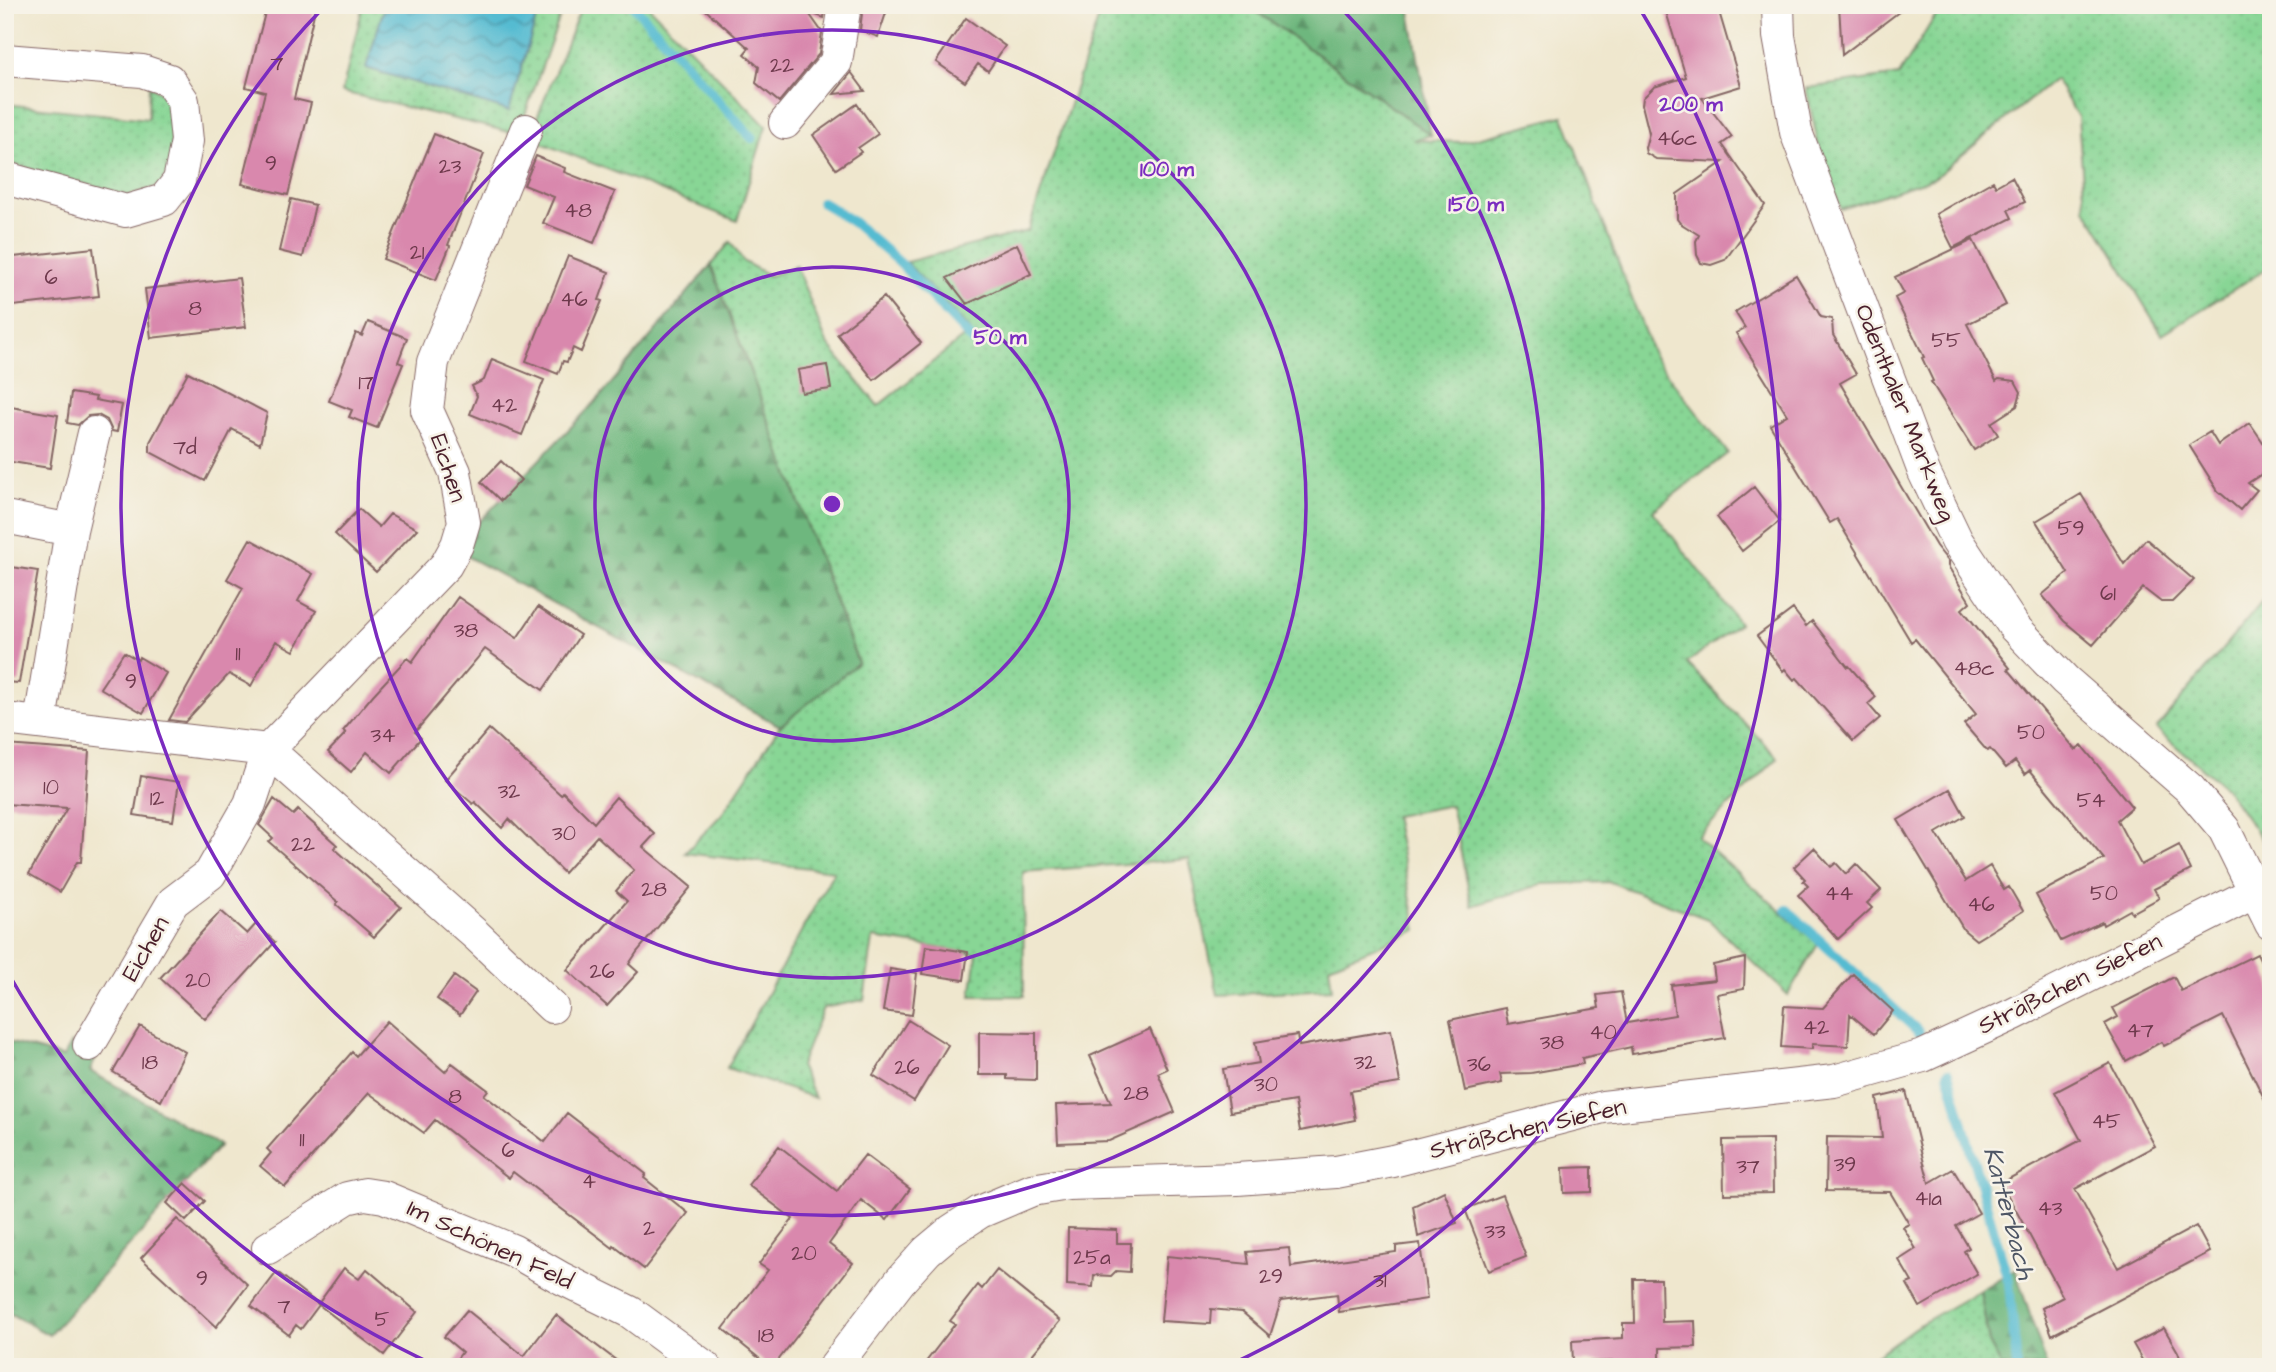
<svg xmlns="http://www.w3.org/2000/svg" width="2276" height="1372" font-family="'Architects Daughter',sans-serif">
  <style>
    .grass { fill: url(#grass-dots); stroke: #697a60; stroke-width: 2 }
    .forest { fill: url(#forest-firs); stroke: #5c6b54; stroke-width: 2 }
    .water { fill: url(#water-waves); stroke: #4f6d7e; stroke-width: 2 }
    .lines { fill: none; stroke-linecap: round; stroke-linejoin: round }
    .stream { stroke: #54bbd1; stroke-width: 10 }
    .building { fill: #d988ad }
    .minor-casing { stroke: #846564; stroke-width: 34 }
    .minor { stroke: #fff; stroke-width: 32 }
    .ring { fill: none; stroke: #7b2cbf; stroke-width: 3.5 }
    .labels { text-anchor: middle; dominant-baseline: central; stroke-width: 5; stroke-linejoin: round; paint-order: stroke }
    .number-label { font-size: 21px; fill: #6e394c }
    .street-label { font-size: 24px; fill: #4a1f2b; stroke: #f7f3e8 }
    .water-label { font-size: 26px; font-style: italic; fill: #4e5665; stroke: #f7f3e8 }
    .centre { fill: #7b2cbf; stroke: #f7f3e8; stroke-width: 3.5 }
    .ring-label { font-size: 21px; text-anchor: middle; font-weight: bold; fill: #7b2cbf; stroke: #f7f3e8; stroke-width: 5; stroke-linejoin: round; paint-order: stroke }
  </style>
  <defs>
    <pattern id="grass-dots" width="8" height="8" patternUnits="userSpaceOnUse" patternTransform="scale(1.75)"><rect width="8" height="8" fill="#88d695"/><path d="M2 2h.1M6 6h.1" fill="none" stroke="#77b781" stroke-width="1.8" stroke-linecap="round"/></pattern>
    <pattern id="forest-firs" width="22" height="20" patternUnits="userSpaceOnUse" patternTransform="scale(1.75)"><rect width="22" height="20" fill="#6eb77e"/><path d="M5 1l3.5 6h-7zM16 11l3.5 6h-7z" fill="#5c9467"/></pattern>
    <pattern id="water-waves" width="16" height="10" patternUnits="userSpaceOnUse" patternTransform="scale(1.75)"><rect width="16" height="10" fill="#54bbd1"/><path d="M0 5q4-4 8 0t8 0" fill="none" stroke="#4897aa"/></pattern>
  </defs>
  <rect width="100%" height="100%" fill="#f7f3e8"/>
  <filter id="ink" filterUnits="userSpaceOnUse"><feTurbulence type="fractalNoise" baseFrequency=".0143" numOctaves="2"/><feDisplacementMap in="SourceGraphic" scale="14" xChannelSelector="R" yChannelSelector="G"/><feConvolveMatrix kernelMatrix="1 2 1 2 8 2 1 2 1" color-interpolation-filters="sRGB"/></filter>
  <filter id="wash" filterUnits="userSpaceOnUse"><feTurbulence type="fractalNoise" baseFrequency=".00686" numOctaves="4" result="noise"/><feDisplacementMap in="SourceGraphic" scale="28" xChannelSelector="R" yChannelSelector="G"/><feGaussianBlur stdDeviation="1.57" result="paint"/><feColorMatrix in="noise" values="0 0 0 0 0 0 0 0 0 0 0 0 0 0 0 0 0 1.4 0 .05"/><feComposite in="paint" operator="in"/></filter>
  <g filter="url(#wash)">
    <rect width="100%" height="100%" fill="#efe7ce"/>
    <!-- grass -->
    <path class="grass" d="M363,5H385L367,68L509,110L540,5H564L518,134L342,92Z
      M582,5H647L766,126L737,221L529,138Z
      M1103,5H1247L1431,135L1413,140L1462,142L1563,116L1654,357L1728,453L1653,511L1739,623L1687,663L1778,758L1697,837L1818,944L1788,995L1708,919L1610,882L1543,884L1472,906L1451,805L1394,816L1417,930L1329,966L1332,989L1218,995L1189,859L1023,872L1024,996H971L977,954L873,938L864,1000L823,1008L800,1066L815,1098L727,1068L834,871L685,853L722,814L780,726L858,662L711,265L730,242L744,262L770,276L796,266L827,343L878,406L971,331L906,262L1028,231Z
      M1942,5H2271V266L2162,334L2085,208L2078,117L2055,79L1934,178L1841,209L1820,152L1806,88L1899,75Z
      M149,86L162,93L173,111L171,167L160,186L127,196L5,162V104L148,119Z
      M2271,591V853L2226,789L2156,729Z
      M1980,1290L1989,1343L2002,1367H1860L1914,1328Z"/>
    <!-- forest -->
    <path class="forest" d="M1247,5H1409L1431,135Z
      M711,265L858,663L780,726L466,556L476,525L599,398Z
      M5,1041L63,1057L71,1043L96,1058L90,1071L220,1145L49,1335L5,1311Z
      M2015,1269L2047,1367H2002L1989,1343L1980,1290Z"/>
    <!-- water -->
    <path class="water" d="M385,5H540L509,111L366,68Z"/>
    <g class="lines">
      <!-- stream -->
      <path class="stream" d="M633,5L752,138
        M822,202L854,223L900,263L973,341
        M1787,910L1919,1032
        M1948,1073L2009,1283L2017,1367"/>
    </g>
    <g id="blocks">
      <!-- building -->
      <path class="building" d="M267,5H316L294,99L311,103L288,195L242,184L265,92L246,87Z
        M700,5H826L824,18L808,12L822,32L819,54L779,102L756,83L759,67L744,54L749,48Z
        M863,5L886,13L878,37L860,30Z
        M1664,5H1717L1741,86L1702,98L1732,137L1722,144L1765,205L1725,260L1711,265L1701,263L1697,255L1696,241L1699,235L1680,223L1677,219V194L1723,162L1656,159L1646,153L1645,148L1649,133L1642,105L1643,98L1654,87L1686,77Z
        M1839,5H1908L1842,55Z
        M966,18L1005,46L988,71L978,64L965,82L936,62Z
        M851,72L865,91L834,94L850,74Z
        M857,104L878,134L858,148L861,152L836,169L813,135Z
        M434,134L484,154L448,245L450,246L436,280L383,259Z
        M536,156L565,168L564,172L615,192L594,243L543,223L554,197L524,185Z
        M2012,177L2025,202L2008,210L2012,218L1953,248L1936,214L1993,181L1996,186Z
        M291,199L315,205L303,257L279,251Z
        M1973,240L2006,305L1967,324L1996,381L1999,379L2015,381L2021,392L2017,406L1991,423L1998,435L1974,450L1931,382L1933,381L1922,358L1924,357L1895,298L1904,293L1895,277Z
        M1017,244L1031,274L967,304L947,278Z
        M93,248L99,296L5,307V258Z
        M568,256L609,272L599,300L602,301L581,352L573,348L567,362L563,361L558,374L526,361Z
        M1796,275L1821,317L1832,319L1833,335L1856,374L1840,383L1936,546L1948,561V566L1970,602L1962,609L2010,668L2008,669L2076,750L2082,746L2132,807L2117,820L2141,865L2179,845L2191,870L2154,889L2159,898L2132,913L2130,910L2103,925L2102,922L2061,941L2036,895L2104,859L2030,770L2025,774L2015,761L2006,768L1990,749L1987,751L1964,724L1976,714L1915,639L1911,642L1837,519L1830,523L1770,425L1787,415L1736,333L1745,328L1735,312Z
        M239,278L246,327L151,338L145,289Z
        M884,297L921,343L874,380L837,334Z
        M368,322L407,338L398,362L403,364L377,428L349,417L352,410L329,401L356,333L362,336Z
        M492,359L544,380L522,435L470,414L477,396L472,386L484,380Z
        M827,365L831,389L802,393L798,370Z
        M188,372L267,413L260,444L232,429L205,481L150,452V442Z
        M71,393L96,397L95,400L122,405L117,432L112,431L107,420L98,415L88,416L78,425L67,423Z
        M5,406L58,415L50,468L5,461Z
        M2250,423L2271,454V468L2248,483L2257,490L2240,510L2218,491L2189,445L2210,432L2218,445Z
        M501,461L521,480L501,501L481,482Z
        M1754,487L1780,521L1742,551L1717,517Z
        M2081,494L2124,564L2146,539L2194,580L2172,602H2161L2143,588L2093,645L2064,621L2042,595L2068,573L2036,521Z
        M359,509L379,527L390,514L417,529L376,572L335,534Z
        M250,539L313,574L298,601L316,611L294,651L276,641L251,686L229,674L185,722L169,720L243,588L227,579Z
        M5,566L38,571L19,683L5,682Z
        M458,597L517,638L538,607L580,635L543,690L485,649L415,732L421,738L391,773L367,752L351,772L328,752L346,733L343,731L373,695L407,658L412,662Z
        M1793,609L1806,626L1812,621L1848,667L1849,666L1876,697L1868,704L1880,718L1853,741L1797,678L1794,680L1785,669L1783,671L1757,636Z
        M124,652L138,660L139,657L166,673L143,713L100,688Z
        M489,729L561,795L563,792L594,823L616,797L655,834L643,847L691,887L637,952L629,964L638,972L607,1006L567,970L627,901L616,891L634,870L597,836L564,873L509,819L502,828L475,802L473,804L445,780Z
        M5,745L89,751L81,862H77L60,892L29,874L67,808L5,804Z
        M141,776L179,782L173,821L134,815Z
        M1950,789L1965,816L1936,833L1966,881L1990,866L2004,890L2009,887L2023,911L1976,940L1964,930L1898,820Z
        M274,799L293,815L298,810L337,845L334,848L401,907L374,937L336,904L338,902L269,842L273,838L259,825Z
        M1814,848L1831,867L1836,863L1846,874L1856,864L1881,890L1867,903L1872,908L1838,939L1798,895L1808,886L1803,881L1805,879L1794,867Z
        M221,911L247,934L256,924L275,942L205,1019L160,978Z
        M926,946L968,952L964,980L922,974Z
        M2257,954L2271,982V1112L2223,1016L2164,1046L2161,1042L2126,1061L2105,1024L2118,1017L2113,1008L2174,977L2181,991Z
        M1745,958L1744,989L1717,994L1725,1038L1632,1054L1631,1047L1582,1058L1583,1064L1531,1073L1500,1074L1502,1083L1465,1091L1450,1020L1505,1008L1508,1024L1599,1008L1597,995L1621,992L1627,1023L1675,1015L1671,985L1715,980L1713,965Z
        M890,969L917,973L912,1015L883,1011Z
        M1853,974L1893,1011L1874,1034L1850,1014L1848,1046L1812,1044V1049L1781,1047L1784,1006L1823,1008Z
        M454,976L476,992L460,1015L437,999Z
        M908,1020L948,1045L914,1101L873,1075Z
        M387,1021L445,1072L452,1063L488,1090L484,1095L545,1142L567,1113L646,1174L644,1178L688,1213L644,1269L614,1246L613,1248L513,1172L509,1178L435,1120L424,1133L369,1093L285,1187L260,1166L271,1153L267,1149L352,1052L356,1056Z
        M140,1026L185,1052L161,1101L113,1072Z
        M1150,1029L1167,1069L1158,1073L1175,1112L1109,1141L1058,1143L1056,1105L1111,1103L1090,1056Z
        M1391,1030L1400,1083L1350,1091L1355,1120L1300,1131L1295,1101L1230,1112L1223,1069L1259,1063L1255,1042L1297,1035L1299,1046Z
        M979,1032L1036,1033V1080L1007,1079V1075H979Z
        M2110,1063L2155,1146L2075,1189L2118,1268L2196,1226L2210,1252L2052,1335L2042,1308L2063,1297L2001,1183L2081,1140L2055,1092Z
        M1906,1091L1929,1183L1953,1169L1979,1213L1956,1226L1969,1248L1964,1251L1977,1274L1920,1307L1907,1284L1912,1282L1899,1260L1916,1249L1903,1227L1909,1224L1890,1192L1826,1191L1827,1137L1882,1138L1877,1098Z
        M1772,1139L1773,1193L1724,1194L1723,1140Z
        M779,1146L837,1191L865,1155L910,1189L887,1220L861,1200L829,1244L853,1263L773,1367H770L723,1329L768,1270L759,1264L793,1219L748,1185Z
        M1592,1167V1192L1564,1193L1563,1168Z
        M185,1183L205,1201L186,1221L167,1203Z
        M1444,1191L1457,1223L1418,1237L1413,1206Z
        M1502,1195L1526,1257L1489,1271L1465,1209Z
        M177,1219L248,1285L216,1327L141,1258Z
        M1068,1228L1117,1230V1243H1131L1130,1272L1116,1271L1111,1276L1094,1275L1093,1287L1067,1285Z
        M1420,1243L1427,1299L1339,1312L1337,1294L1281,1301L1270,1336L1242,1312L1211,1309L1210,1324L1161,1321L1167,1256L1249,1264L1247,1252L1289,1248L1291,1267L1396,1252V1246Z
        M344,1268L359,1279L367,1269L417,1312L384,1355L319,1305L301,1329L296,1325L289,1335L251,1306L277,1272L318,1304Z
        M997,1270L1060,1321L1022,1367H922L955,1324L950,1321L978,1285L982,1289Z
        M1634,1279H1661L1662,1322L1695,1321L1696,1347L1660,1348V1361L1573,1362L1572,1341L1623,1338V1323H1635Z
        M467,1310L524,1356L556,1315L625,1367H451L462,1352L444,1337Z
        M2164,1328L2178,1352L2183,1367H2146L2133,1344Z"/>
    </g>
  </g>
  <g filter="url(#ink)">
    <use href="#blocks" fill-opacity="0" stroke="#846564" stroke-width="2"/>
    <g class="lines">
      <defs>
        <path id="minor" d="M1778,5L1779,36L1796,132L1924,472L1957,541L2015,628L2065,680L2190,789L2224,829L2271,924
          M5,60L142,71L169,80L183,101L187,141L179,181L164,200L126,211L5,178
          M785,123L836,62L845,5
          M5,517L71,530
          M5,719L268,750L476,935L552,1007
          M40,722L71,530L94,433
          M89,1045L173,902L210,874L250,804L268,750L446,565L457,545L464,522L455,472L427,410L433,362L526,130
          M268,1248L347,1198L365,1194L384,1197L514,1251L561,1278L630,1312L705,1367
          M834,1367L900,1281L927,1251L951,1231L980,1212L1032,1190L1068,1184L1237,1179L1336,1172L1393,1161L1603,1107L1834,1081L1923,1056L2014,1014L2255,892"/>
      </defs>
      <!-- minor casing -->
      <use href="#minor" class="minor-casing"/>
      <!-- minor -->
      <use href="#minor" class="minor"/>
    </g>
  </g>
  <!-- distance rings -->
  <g class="ring">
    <circle cx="832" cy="504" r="237"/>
    <circle cx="832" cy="504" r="474"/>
    <path d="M1339 6A711 711 0 1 1 325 6"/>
    <path d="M439 1367A948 948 0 0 1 7 971M1640 9A948 948 0 0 1 1225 1367"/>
  </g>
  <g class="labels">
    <!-- number labels -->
    <g class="number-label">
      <text x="277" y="63">7</text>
      <text x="782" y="65">22</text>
      <text x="1677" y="138">46c</text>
      <text x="271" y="163">9</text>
      <text x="450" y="166">23</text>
      <text x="578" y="210">48</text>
      <text x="417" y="252">21</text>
      <text x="51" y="277">6</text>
      <text x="574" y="299">46</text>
      <text x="195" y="308">8</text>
      <text x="1946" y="340">55</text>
      <text x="366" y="382">17</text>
      <text x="504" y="405">42</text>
      <text x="185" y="447">7d</text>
      <text x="2071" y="528">59</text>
      <text x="2108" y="593">61</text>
      <text x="466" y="630">38</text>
      <text x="238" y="653">11</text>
      <text x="1974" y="668">48c</text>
      <text x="131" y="681">9</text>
      <text x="2031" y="732">50</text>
      <text x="383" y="735">34</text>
      <text x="51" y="787">10</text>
      <text x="509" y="791">32</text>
      <text x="157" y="798">12</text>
      <text x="2091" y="800">54</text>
      <text x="564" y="833">30</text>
      <text x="303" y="844">22</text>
      <text x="654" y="889">28</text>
      <text x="1839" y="893">44</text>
      <text x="2104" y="893">50</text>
      <text x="1981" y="904">46</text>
      <text x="602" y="971">26</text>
      <text x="198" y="980">20</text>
      <text x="1816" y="1027">42</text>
      <text x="2140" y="1030">47</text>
      <text x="1603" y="1032">40</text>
      <text x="1552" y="1042">38</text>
      <text x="150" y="1062">18</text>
      <text x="1365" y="1062">32</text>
      <text x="1479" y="1064">36</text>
      <text x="907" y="1067">26</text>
      <text x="1266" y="1084">30</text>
      <text x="1136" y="1093">28</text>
      <text x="455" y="1096">8</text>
      <text x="2106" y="1121">45</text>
      <text x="302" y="1139">11</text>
      <text x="508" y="1150">6</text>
      <text x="1845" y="1164">39</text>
      <text x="1748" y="1166">37</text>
      <text x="589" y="1181">4</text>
      <text x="1928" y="1198">41a</text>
      <text x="2050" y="1208">43</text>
      <text x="649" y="1228">2</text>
      <text x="1495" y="1231">33</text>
      <text x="804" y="1253">20</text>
      <text x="1092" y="1257">25a</text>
      <text x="1271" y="1276">29</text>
      <text x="202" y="1278">9</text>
      <text x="1380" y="1280">31</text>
      <text x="284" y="1306">7</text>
      <text x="382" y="1319">5</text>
      <text x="766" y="1335">18</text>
    </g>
    <!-- street labels -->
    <g class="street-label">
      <text transform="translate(1905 413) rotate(68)">Odenthaler Markweg</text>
      <text transform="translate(448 468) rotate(72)">Eichen</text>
      <text transform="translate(146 949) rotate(-60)">Eichen</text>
      <text transform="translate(2070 984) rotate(-26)">Sträßchen Siefen</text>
      <text transform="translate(1528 1129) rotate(-13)">Sträßchen Siefen</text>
      <text transform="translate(490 1245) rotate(25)">Im Schönen Feld</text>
    </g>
    <!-- water labels -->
    <g class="water-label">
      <text transform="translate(2009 1213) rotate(75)">Katterbach</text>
    </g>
  </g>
  <circle cx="832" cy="504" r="10" class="centre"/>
  <g class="ring-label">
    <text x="1691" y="111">200 m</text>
    <text x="1167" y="176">100 m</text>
    <text x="1476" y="211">150 m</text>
    <text x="1000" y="344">50 m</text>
  </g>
  <!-- margin -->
  <rect width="2276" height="1372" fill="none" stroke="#f7f3e8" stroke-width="28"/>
</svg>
